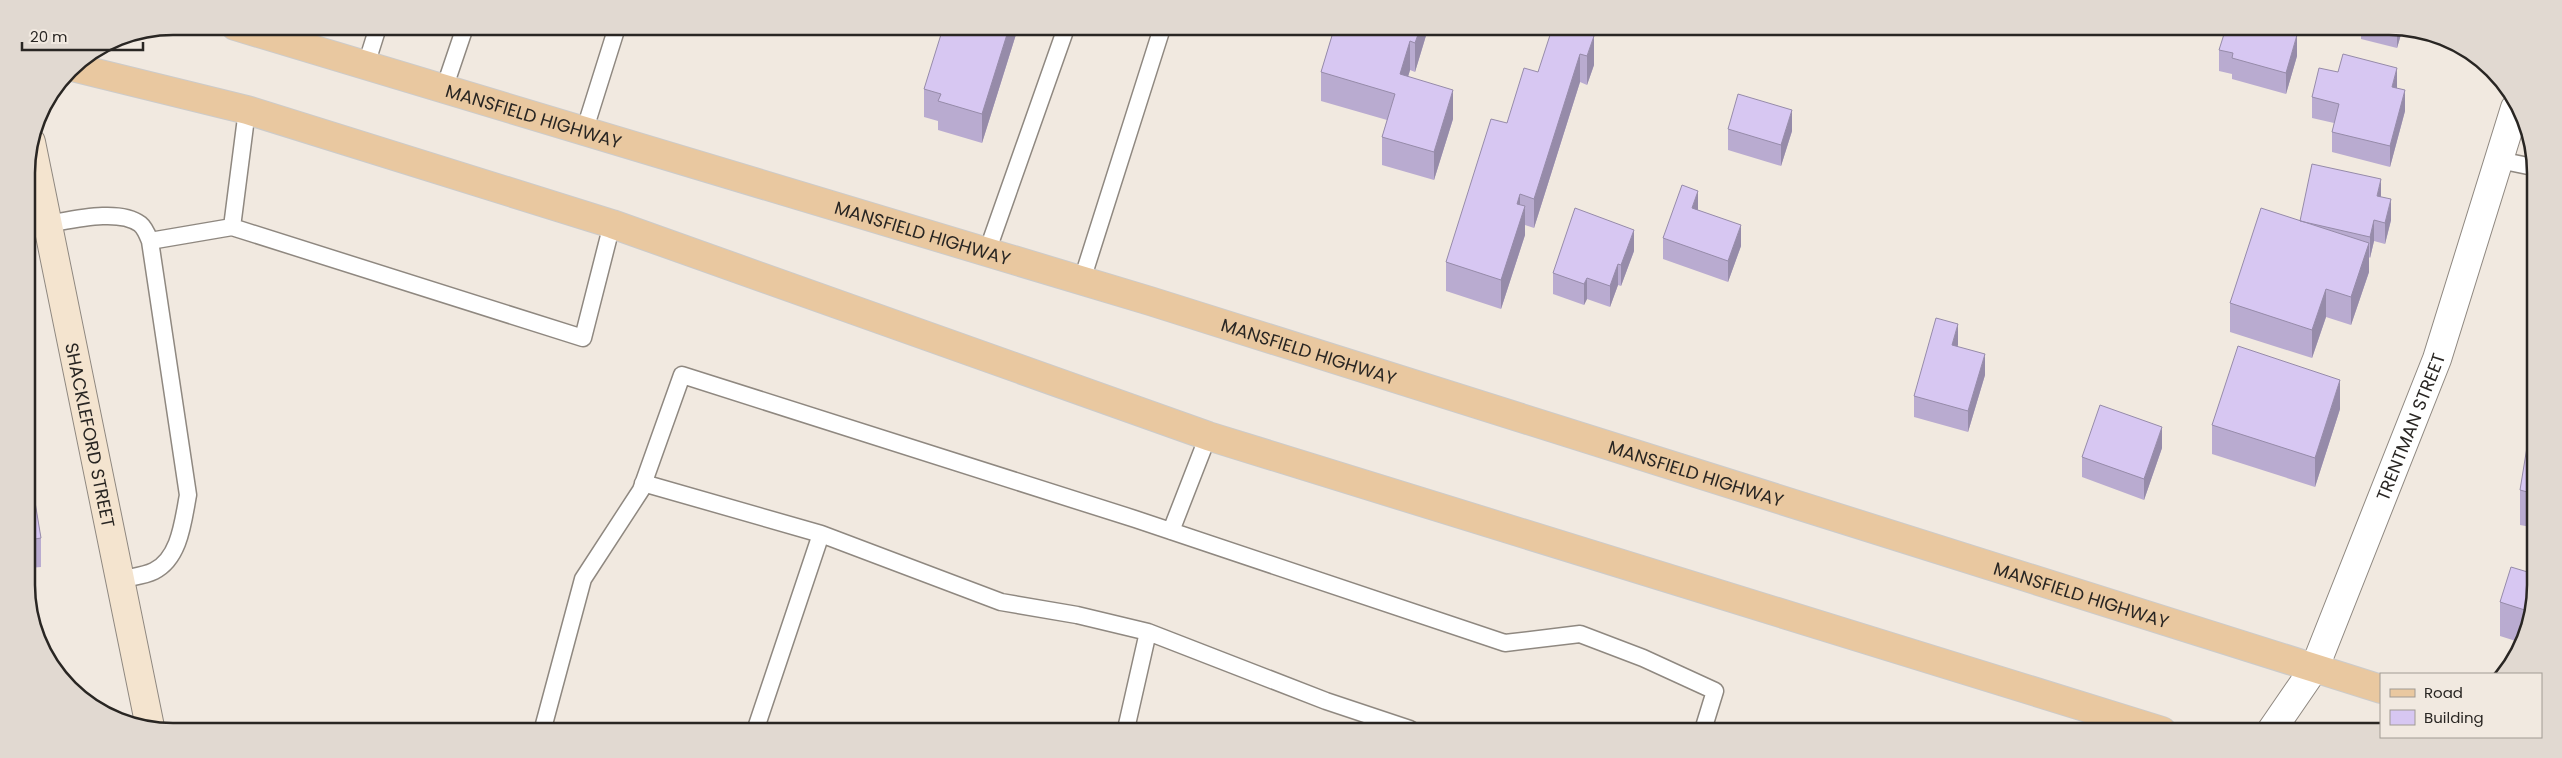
<svg xmlns="http://www.w3.org/2000/svg" width="2562" height="758" font-family="Poppins,sans-serif">
  <style>
    .lines { fill: none; stroke-linecap: round; stroke-linejoin: round }
    .lane-casing { stroke: #8f8880; stroke-width: 19 }
    .street-casing { stroke: #8f8880; stroke-width: 30 }
    .secondary-casing { stroke: #8f8880; stroke-width: 30 }
    .primary-casing { stroke: #cccbca; stroke-width: 30 }
    .lane { stroke: #fff; stroke-width: 16 }
    .street { stroke: #fff; stroke-width: 28 }
    .secondary { stroke: #f4e4cf; stroke-width: 28 }
    .primary { stroke: #e9c8a0; stroke-width: 28 }
    .wall { fill: #b9abd0 }
    .shaded-wall { fill: #968ba9 }
    .building { fill: #d7c7f2; stroke: #968ba9 }
    .labels { text-anchor: middle; dominant-baseline: central; stroke-width: 4.5; stroke-linejoin: round; paint-order: stroke }
    .street-label { font-size: 18px; fill: #292623; stroke: #f1e9e0 }
    .rim { fill: none; stroke: #292623; stroke-width: 2.5 }
  </style>
  <rect width="100%" height="100%" fill="#f1e9e0"/>
  <g class="lines">
    <defs>
      <path id="lane" d="M366,65L378,27
        M444,89L465,27
        M247,110L232,227L583,338L612,224
        M584,132L617,27
        M2499,160L2533,167
        M47,224C72,220 119,208 140,224C145,228 148,236 150,241L188,495C183,521 180,558 154,571C144,576 130,577 119,580
        M150,241L232,227
        M987,252L1066,28
        M1082,280L1162,28
        M643,483L821,534L756,728
        M1171,531L1208,436
        M821,534L1001,602L1077,615L1148,632L1326,701L1410,729
        M543,728L583,579L641,490L682,375L1135,519L1505,643L1580,634L1643,658L1715,691L1703,730
        M1126,729L1148,632"/>
      <g id="street">
        <path id="s1" d="M2271,731L2315,667L2437,359L2515,108"/>
      </g>
      <g id="secondary">
        <path id="s2" d="M31,142L150,727"/>
      </g>
      <g id="primary">
        <path id="s3" d="M235,26L1150,301L2381,689"/>
        <path d="M72,67L247,110L612,224L1208,436L2162,731"/>
      </g>
    </defs>
    <!-- lane casing -->
    <use href="#lane" class="lane-casing"/>
    <!-- street casing -->
    <use href="#street" class="street-casing"/>
    <!-- secondary casing -->
    <use href="#secondary" class="secondary-casing"/>
    <!-- primary casing -->
    <use href="#primary" class="primary-casing"/>
    <!-- lane -->
    <use href="#lane" class="lane"/>
    <!-- street -->
    <use href="#street" class="street"/>
    <!-- secondary -->
    <use href="#secondary" class="secondary"/>
    <!-- primary -->
    <use href="#primary" class="primary"/>
  </g>
  <!-- wall -->
  <path class="wall" d="M1018,28L982,143L938,130V121L924,117V89Z
    M1334,29H1428L1415,72L1410,70L1408,77L1453,119L1434,180L1382,165V137L1387,120L1321,101V72Z
    M1572,29L1594,65L1587,85L1580,82L1534,228L1525,225V235L1501,309L1446,291V262L1507,123L1538,72Z
    M2361,31H2402L2397,48L2361,39Z
    M2219,50L2297,56L2286,94L2232,79V74L2219,71Z
    M2397,88L2405,111L2390,167L2332,152V132L2334,123L2312,118V97Z
    M1728,129L1792,131L1781,166L1728,150Z
    M2381,197L2391,220L2385,244L2374,241L2370,258L2369,257V272L2351,325L2326,317L2312,358L2230,332V303L2300,221Z
    M1698,210L1741,246L1728,282L1663,259V238Z
    M1634,251L1621,286L1618,285L1610,307L1587,299L1584,305L1553,294V273Z
    M1958,345L1957,346L1985,375L1968,432L1914,417V396Z
    M2340,409L2315,487L2212,454V425Z
    M2532,447L2531,527L2520,525V490Z
    M2162,448L2144,500L2082,477V457Z
    M28,460L41,538V567L29,568Z
    M2531,573V623L2522,643L2500,636V602Z"/>
  <!-- shaded-wall -->
  <path class="shaded-wall" d="M1009,28H1018L982,143V114Z
    M1420,29H1428L1415,72V43Z
    M2397,31H2402L2397,48Z
    M2297,35V56L2286,94V73Z
    M1594,36V65L1587,85V56Z
    M1410,41V70L1400,103V74Z
    M1580,54V82L1534,228V199Z
    M2397,68V89L2392,87Z
    M1453,90V119L1434,180V152Z
    M2405,90V111L2390,167V146Z
    M1792,110V131L1781,166V145Z
    M2381,179V200L2377,196Z
    M1698,191V212L1692,208Z
    M1520,194V221L1525,206V235L1501,309V280L1517,204Z
    M2391,199V220L2385,244V223Z
    M2374,220V241L2370,258V237Z
    M1741,225V246L1728,282V261Z
    M1634,230V251L1621,286V265Z
    M2369,243V272L2351,325V297Z
    M1618,264V285L1610,307V286Z
    M1587,278V299L1584,305V284Z
    M2326,289V317L2312,358V330Z
    M1958,324V345L1952,366V345Z
    M1985,354V375L1968,432V411Z
    M2340,380V409L2315,487V458Z
    M2162,427V448L2144,500V479Z"/>
  <!-- building -->
  <path class="building" d="M943,28H1009L982,114L938,101L941,94L924,89Z
    M1334,29H1420L1415,43L1410,41L1400,74L1453,90L1434,152L1382,137L1395,94L1321,72Z
    M1552,29H1572L1594,36L1587,56L1580,54L1534,199L1520,194L1517,204L1525,206L1501,280L1446,262L1491,119L1507,123L1524,68L1538,72Z
    M2225,31H2237L2243,32V31H2282L2297,35L2286,73L2232,58L2233,53L2219,50Z
    M2343,54L2397,68L2392,87L2405,90L2390,146L2332,132L2339,104L2312,97L2319,68L2338,72Z
    M1738,94L1792,110L1781,145L1728,129Z
    M2312,164L2381,179L2377,196L2391,199L2385,223L2374,220L2370,237L2300,221Z
    M1682,185L1698,191L1692,208L1741,225L1728,261L1663,238Z
    M1575,208L1634,230L1621,265L1618,264L1610,286L1587,278L1584,284L1553,273Z
    M2261,208L2369,243L2351,297L2326,289L2312,330L2230,303Z
    M1936,318L1958,324L1952,345L1985,354L1968,411L1914,396Z
    M2238,346L2340,380L2315,458L2212,425Z
    M2100,405L2162,427L2144,479L2082,457Z
    M2527,447H2532L2531,493L2520,490Z
    M28,460L41,538L29,540Z
    M2511,567L2531,573V612L2500,602Z"/>
  <g class="labels">
    <!-- street labels -->
    <g class="street-label">
      <text stroke="none"><textPath href="#s3" startOffset="312">MANSFIELD HIGHWAY</textPath></text>
      <text stroke="none"><textPath href="#s3" startOffset="718">MANSFIELD HIGHWAY</textPath></text>
      <text stroke="none"><textPath href="#s3" startOffset="1122">MANSFIELD HIGHWAY</textPath></text>
      <text stroke="none"><textPath href="#s1" startOffset="336">TRENTMAN STREET</textPath></text>
      <text stroke="none"><textPath href="#s2" startOffset="299">SHACKLEFORD STREET</textPath></text>
      <text stroke="none"><textPath href="#s3" startOffset="1528">MANSFIELD HIGHWAY</textPath></text>
      <text stroke="none"><textPath href="#s3" startOffset="1932">MANSFIELD HIGHWAY</textPath></text>
    </g>
  </g>
  <!-- crop -->
  <path d="M0 0H2562V758H0ZM173 35H2389A138 138 0 0 1 2527 173V585A138 138 0 0 1 2389 723H173A138 138 0 0 1 35 585V173A138 138 0 0 1 173 35Z" fill="#e1d9d1" fill-rule="evenodd"/>
  <path class="rim" d="M173 35H2389A138 138 0 0 1 2527 173V585A138 138 0 0 1 2389 723H173A138 138 0 0 1 35 585V173A138 138 0 0 1 173 35Z"/>
  <!-- legend -->
  <rect x="2380" y="673" width="162" height="65" fill="#f1e9e0" stroke="#a19b94"/>
  <rect x="2390" y="689" width="25" height="8" fill="#e9c8a0" stroke="#a19b94"/>
  <text x="2424" y="698" font-size="15" fill="#292623">Road</text>
  <rect x="2390" y="710" width="25" height="15" fill="#d7c7f2" stroke="#a19b94"/>
  <text x="2424" y="723" font-size="15" fill="#292623">Building</text>
  <!-- scale -->
  <path d="M22 42v8h121v-8" fill="none" stroke="#292623" stroke-width="2.5"/>
  <text x="30" y="42" font-size="15" fill="#292623" stroke="#f1e9e0" stroke-width="4" paint-order="stroke">20 m</text>
</svg>
